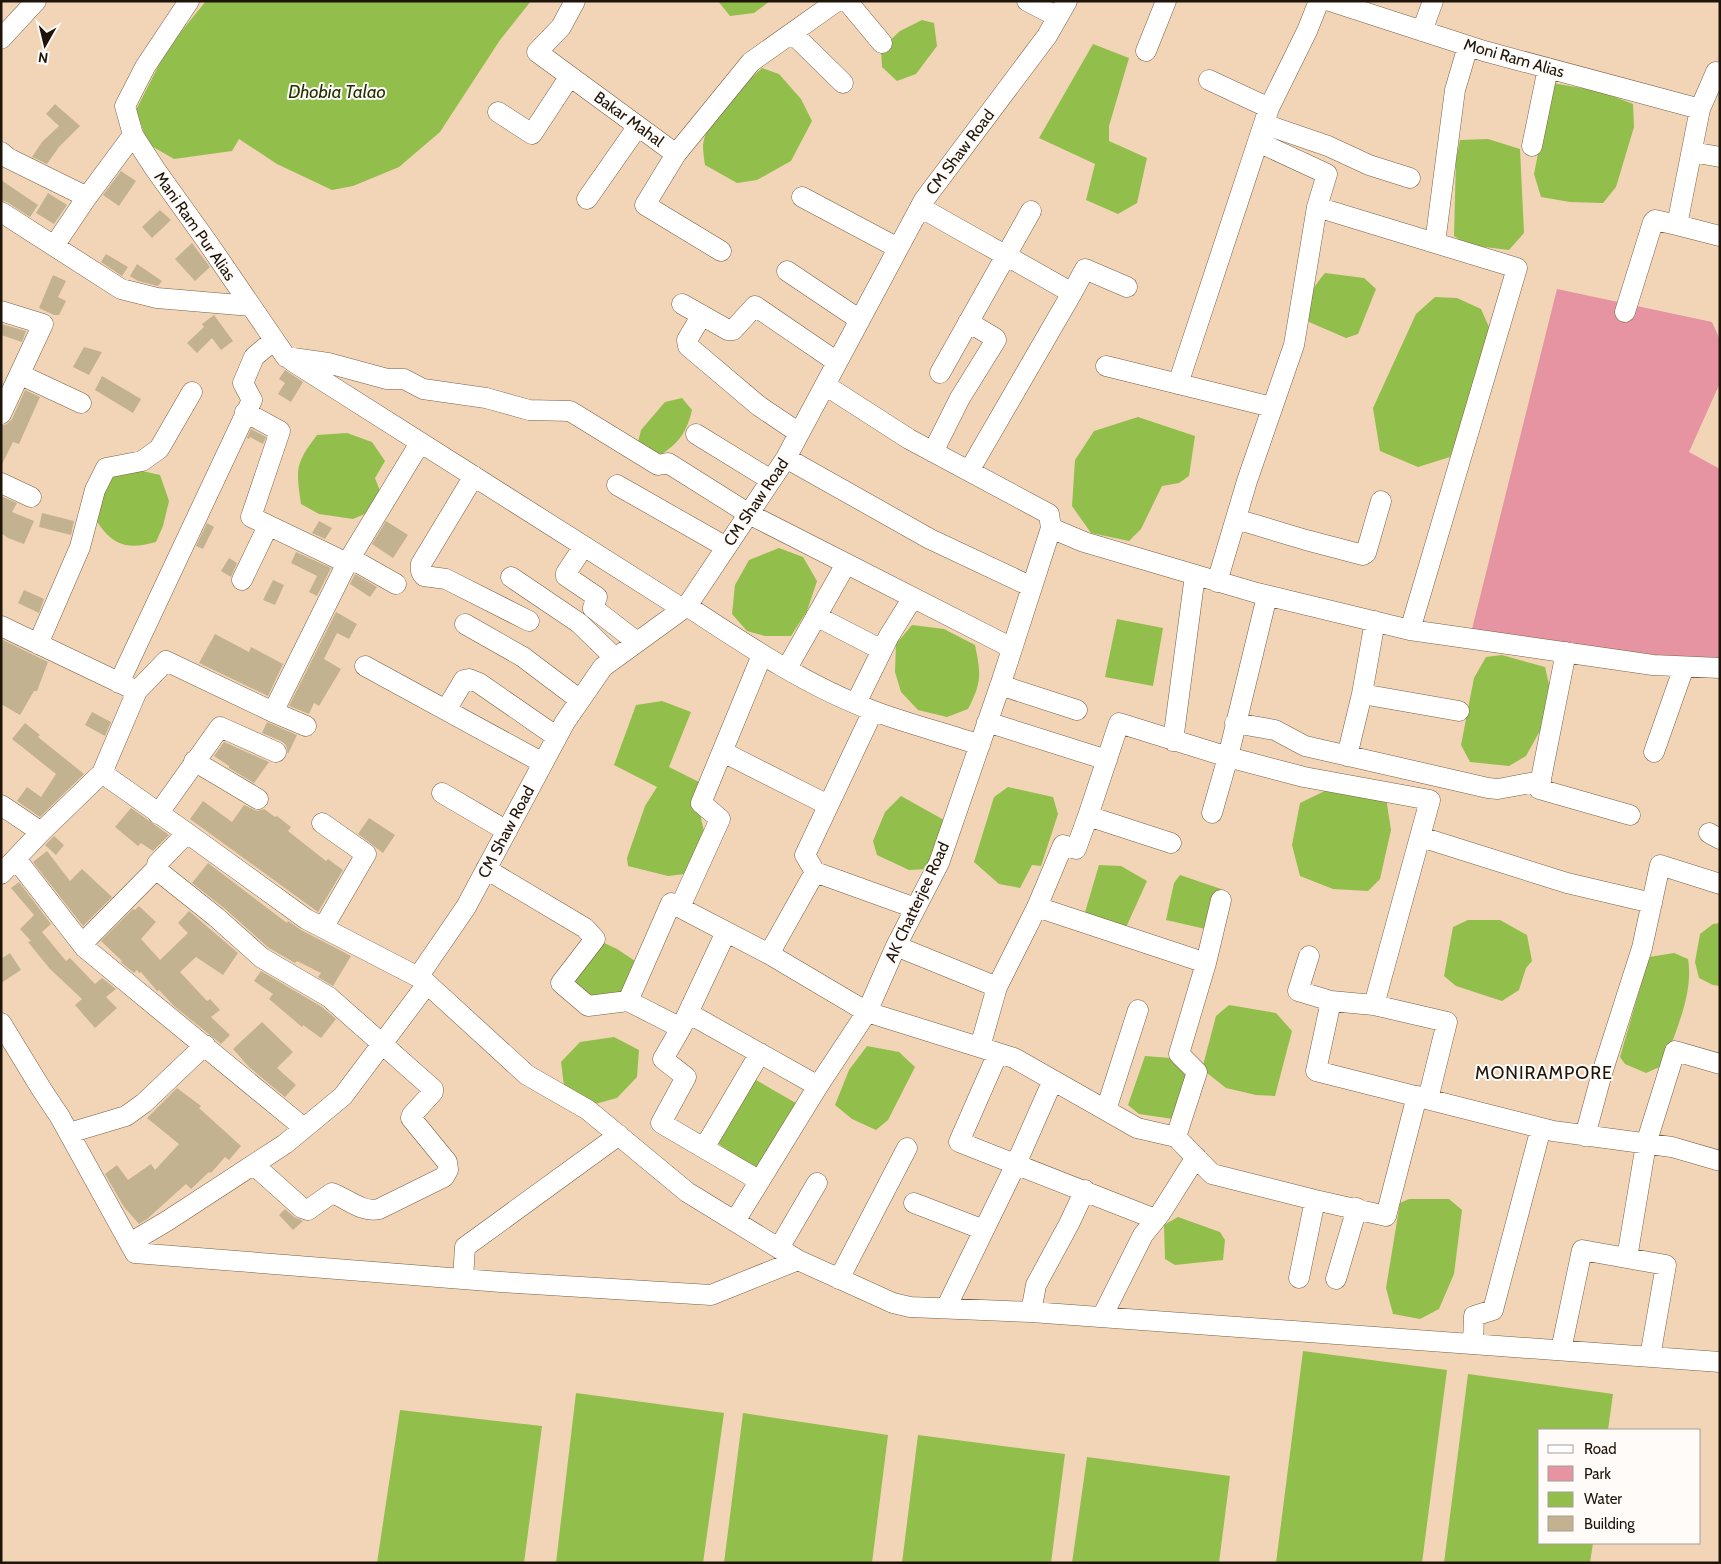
<svg xmlns="http://www.w3.org/2000/svg" width="1721" height="1564" font-family="Cabin,sans-serif">
  <style>
    .green { fill: #e693a2 }
    .water { fill: #92be4b }
    .building { fill: #c2b28f }
    .lines { fill: none; stroke-linecap: round; stroke-linejoin: round }
    .minor-casing { stroke: #795f45; stroke-width: 21 }
    .minor { stroke: #fff; stroke-width: 20 }
    .labels { text-anchor: middle; dominant-baseline: central; stroke-width: 4; stroke-linejoin: round; paint-order: stroke }
    .street-label { font-size: 16px; fill: #1e1409; stroke: #fefbf8 }
    .water-label { font-size: 18px; font-style: italic; fill: #213102; stroke: #fefbf8 }
    .neighbourhood-label { font-size: 18px; letter-spacing: 1px; fill: #1e1409; stroke: #fefbf8 }
  </style>
  <rect width="100%" height="100%" fill="#f2d5b7"/>
  <!-- green -->
  <path class="green" d="M1557,289L1712,322L1720,340V383L1689,452L1720,469V663L1471,633Z"/>
  <!-- water -->
  <path class="water" d="M206,1H531L500,40L440,132L399,167L353,186L332,190L277,164L239,139L232,151L174,159L148,144L136,110L167,49Z
    M718,1H770L754,13L730,16Z
    M922,20L934,23L937,46L916,74L897,81L882,67L881,49L900,31Z
    M1093,44L1129,58L1109,126V141L1147,158L1137,203L1118,214L1086,200L1095,164L1039,138Z
    M762,68L779,74L801,99L812,121L791,161L757,180L737,183L705,165C704,159 703,151 703,145C707,115 741,87 762,68Z
    M1552,83L1599,91L1633,104L1634,127L1616,187L1603,203L1570,202L1541,197L1534,174Z
    M1488,139L1520,149L1524,233L1509,250L1468,245L1454,236L1456,159L1460,140Z
    M1325,273L1364,278L1376,289L1358,334L1346,338L1309,322C1303,303 1313,287 1325,273Z
    M1435,297L1457,298L1481,309L1489,327L1471,399L1450,457L1418,467L1380,451L1373,408L1416,314Z
    M682,398L692,410C687,431 680,442 662,454L646,451L638,442L641,430L665,402Z
    M1138,417L1195,436L1189,476L1179,483L1162,486L1141,529L1129,541L1091,533L1072,506L1075,460L1094,431Z
    M347,433L372,442L385,461L375,478L382,496L374,510L353,519L319,514L301,504C296,469 295,464 317,435Z
    M133,469L160,475L169,501L163,526L156,542C124,551 110,544 93,515L111,473Z
    M779,548L803,557L817,581L807,611L791,636H765L747,631L732,614L735,585L749,560Z
    M1117,619L1163,628L1153,686L1105,677Z
    M912,625L944,629L975,645C981,674 982,682 968,709L947,717L918,710L901,692L895,672L896,644Z
    M1502,655L1545,667L1551,693L1542,727L1526,756L1509,766L1470,762L1461,745L1474,678L1486,657Z
    M662,701L691,712L669,767L701,783V818L706,841L693,873L668,876L628,866L627,858L645,806L657,787L614,765L636,705Z
    M1337,785L1386,798L1391,830L1380,879L1368,891L1333,889L1300,876L1292,845L1300,803Z
    M1008,787L1053,797L1058,814L1041,866L1032,865L1020,888L999,884L974,862L994,797Z
    M901,796L944,820L928,869L909,870L877,855L873,841L885,812Z
    M1099,865L1121,866L1147,881L1123,934L1083,919Z
    M1180,875L1221,889L1210,930L1166,920L1174,883Z
    M1468,920H1500L1527,935L1532,961L1526,968L1519,990L1502,1001L1456,986L1444,976L1453,927Z
    M1720,923V986L1713,985L1699,978L1695,962L1700,934L1713,924Z
    M598,940L617,949L641,965L624,995L588,1000L569,983Z
    M1674,953L1688,959C1694,993 1675,1032 1664,1065L1646,1073L1625,1064L1620,1057L1649,957Z
    M1229,1005L1276,1013L1292,1031L1275,1096L1256,1095L1226,1088L1202,1069L1216,1016Z
    M614,1037L639,1050L637,1077L617,1098L595,1104L564,1086L561,1062L580,1042Z
    M867,1046L899,1052L915,1067L888,1120L876,1130L852,1119L835,1105L849,1070Z
    M1145,1056L1171,1058L1190,1070L1173,1119L1139,1114L1128,1105Z
    M756,1080L801,1106L760,1171L714,1141Z
    M1409,1199H1449L1462,1210L1454,1274L1439,1309L1420,1319L1393,1314L1386,1288L1400,1203Z
    M1178,1217L1220,1232L1225,1240L1223,1260L1175,1265L1165,1259L1164,1225Z
    M1303,1351L1447,1370L1422,1563H1276Z
    M1468,1374L1613,1394L1608,1430H1540V1543H1593L1590,1563H1444Z
    M576,1393L724,1413L703,1563H556Z
    M400,1410L542,1426L524,1563H377Z
    M743,1413L888,1435L872,1563H724Z
    M918,1435L1065,1454L1051,1563H902Z
    M1087,1457L1230,1476L1219,1563H1072Z"/>
  <!-- building -->
  <path class="building" d="M55,104L80,126L59,147L47,164L32,157L42,142L59,126L46,114Z
    M121,171L136,181L119,206L103,195Z
    M1,180L38,205L30,217L7,202L1,200Z
    M48,193L67,205L54,224L36,213Z
    M160,210L171,220L152,238L142,227Z
    M192,243L210,267L195,281L175,259Z
    M106,254L128,267L122,276L101,262Z
    M137,264L162,281L158,286L138,281L130,276Z
    M53,275L66,281L58,297L66,301L59,315H54L39,308Z
    M214,315L233,341L221,350L212,338L197,353L187,343L204,327L202,324Z
    M1,324L26,331L22,342L1,335Z
    M84,347L102,352L89,375L73,367Z
    M285,370L303,382L291,402L278,394L285,383L279,379Z
    M102,376L141,399L133,413L95,390Z
    M25,390L40,397L19,444L13,442L1,466V426L7,424L12,419Z
    M251,429L266,437L263,444L250,437L249,439L247,438Z
    M1,496L17,503L12,512L34,521L24,544L8,538L1,533Z
    M42,513L74,521L71,535L39,527Z
    M319,521L332,528L325,539L312,533Z
    M386,521L408,535L393,558L372,544Z
    M207,523L214,527L203,549L196,546Z
    M296,552L331,568L317,596L309,592L317,576L291,563Z
    M229,558L237,563L231,577L221,571Z
    M355,574L377,587L370,597L350,584Z
    M273,580L284,585L275,605L263,600Z
    M24,590L44,599L39,613L18,603Z
    M336,612L357,624L349,639L337,633L324,659L341,669L319,706L314,703L309,714L289,706Z
    M215,634L249,652L251,647L283,664L268,696L199,663Z
    M1,639L48,662L37,691H34L20,715L1,704Z
    M92,712L111,722L105,736L85,725Z
    M267,722L297,735L288,754L286,745L281,741L262,733Z
    M25,723L40,735L38,737L84,774L40,817L17,801L27,787L41,797L56,774L12,739Z
    M224,742L269,762L254,783L229,768V766L214,756Z
    M203,801L232,822L244,805L257,811L264,809L275,817L277,816L291,827L288,831L326,861L328,859L343,870L318,912L190,819Z
    M131,808L169,835L153,851L141,843L138,846L115,827Z
    M369,818L395,835L383,853L358,834Z
    M54,836L64,845L56,855L45,845Z
    M47,851L70,881L82,869L112,897L83,926L33,862Z
    M208,863L287,923L288,921L301,930L351,956L333,986L318,977L321,973L297,961L295,963L269,948L224,908L192,883Z
    M19,882L51,924L42,932L66,961L70,958L95,984L102,978L116,989L106,997L117,1008L95,1028L75,1005L82,999L50,969L28,942L31,941L20,929L34,915L11,888Z
    M139,906L156,922L141,939L160,960L188,933L178,923L189,911L238,953L223,975L196,957L180,972L207,1001L210,999L220,1010L211,1017L230,1035L221,1044L174,1006L159,990L157,991L141,972L139,973L137,970L134,973L121,962L122,961L101,941L133,909L135,910Z
    M10,953L21,970L1,983V959Z
    M261,971L322,1007L336,1019L321,1038L303,1025L302,1027L269,999L273,994L254,981Z
    M262,1022L293,1052L277,1068L296,1085L285,1097L249,1067L233,1049Z
    M177,1088L201,1106L199,1108L241,1146L229,1160L225,1157L211,1173L209,1172L191,1189L186,1184L147,1219L139,1224L124,1207L105,1174L117,1165L128,1180L151,1164L155,1170L179,1144L147,1118Z
    M285,1209L294,1217L303,1221L293,1230L279,1215Z"/>
  <g class="lines">
    <defs>
      <path id="minor" d="M189,1L145,67L125,106L133,135L155,169L208,243L286,357L328,363L387,379H404L423,389L486,398L529,410L570,411L658,465L668,463L749,514L1012,648
        M575,1L561,27L537,52L676,154L751,62L837,1
        M847,1L882,43
        M1027,1L1058,17
        M1330,1L1484,51L1700,109
        M1422,31L1433,1
        M792,33L843,83
        M1,39L36,1
        M1146,51L1166,1
        M1720,73L1716,72L1700,109L1677,225L1720,236
        M1209,80L1269,108
        M498,112L532,134L570,76
        M1264,124L1328,146L1369,165L1410,178
        M1532,146L1548,68
        M1,152L8,158L87,197
        M1692,152L1720,157
        M676,154L645,205L721,251
        M802,197L898,248
        M587,199L638,126
        M920,207C970,236 1022,264 1072,293
        M1317,207L1517,268L1410,630
        M1,212L121,289L157,298L251,306
        M1435,243L1455,90L1468,46
        M54,246L87,197L133,135
        M787,271L860,320
        M682,304L728,330H733L755,306L837,362
        M1,311L43,324L1,414
        M1625,312L1653,222L1655,220L1677,225
        M702,315L687,340L688,346L759,406L799,433
        M292,361L683,609
        M1106,366L1272,407
        M940,373L1031,211
        M21,375L81,403
        M1178,384L1269,108L1307,31L1319,1
        M825,385L909,439L1049,514L1051,528L1084,542L1257,593L1410,630L1653,665L1720,668
        M245,412L280,431L251,517L347,563L357,562L396,584
        M696,434L771,480
        M933,452L960,398L996,340L995,338L968,322
        M786,458L930,539L1032,587
        M969,471L1072,293L1085,269L1127,287
        M474,476L421,564C420,569 420,572 424,576L446,579L529,621
        M1,483L31,497
        M617,485L726,547
        M1236,519L1306,540L1363,555L1366,553L1381,501
        M584,546L566,573V576L597,597L593,608L637,642
        M511,577L579,623L615,658
        M242,580L268,526
        M1217,582L1247,481L1294,345L1317,207L1327,174L1258,142
        M687,606C746,645 807,686 874,711C908,724 945,733 980,745
        M816,616L882,650
        M465,624L523,657L580,700
        M1,626L137,691L102,773L187,833L306,919L422,979L527,1075L588,1110L687,1192L798,1260L893,1303L910,1307L1031,1312L1720,1362
        M38,644L80,547L95,490L106,468L142,461L159,449L192,392
        M1566,652L1539,789L1630,815
        M365,666L543,763
        M787,668L846,564
        M119,683L252,400L243,383L254,357L274,340
        M1000,685L1077,710
        M137,691L166,661L273,712L306,726
        M1362,694L1459,711
        M856,703L889,636L912,599
        M446,710L464,680L469,679L479,683L557,737
        M273,712L347,563L420,443
        M987,722L1107,760
        M1235,723L1275,730L1305,746L1488,788L1498,789L1541,781
        M1173,741L1195,575
        M723,752L828,805
        M1654,752L1684,667
        M1347,756L1362,694L1375,621
        M194,761L258,799
        M442,793L507,831
        M1,805L41,832
        M1212,813L1228,757L1267,596
        M158,814L220,727L276,752
        M1088,816L1171,843
        M322,823L366,854L323,928
        M187,833L157,864V870L216,917L262,958L329,997L433,1089V1092L412,1115L411,1118L447,1162L448,1170L444,1177L379,1209C362,1213 348,1199 332,1193L308,1210L302,1208L254,1165
        M1709,833L1720,839
        M1421,837L1567,883L1652,903
        M16,859L85,948L304,1128
        M486,869L585,928L595,939L561,983L588,1006L628,1001L671,903L769,954L867,1012L1014,1058L1137,1128L1176,1137L1212,1174L1315,1200L1386,1216L1417,1096
        M815,872L915,908
        M1,874L41,832L102,773
        M680,907L720,819L701,803L762,655
        M1037,907L1206,963
        M726,932L681,1028L663,1059L686,1077L661,1123L760,1181
        M82,944L157,868
        M896,946L997,987
        M769,954L815,872L805,855L873,711
        M1309,956L1298,991L1331,1001L1316,1071L1553,1131L1672,1147L1720,1161
        M418,977L466,907L565,722L603,667L687,606L786,458L924,200L1047,36L1067,1
        M628,1001L681,1028
        M1331,1001L1374,1005L1447,1022L1428,1099
        M688,1013L818,1086
        M1,1023L42,1090L60,1117L135,1253L501,1282L711,1295L798,1260
        M980,1047L997,987L1037,907L1063,845L1076,849L1088,816L1119,723L1228,757L1304,777L1430,800L1374,1005
        M998,1053L959,1142L1155,1219
        M1106,1110L1138,1010
        M69,1133L126,1116L144,1103L205,1045
        M1585,1136L1602,1073L1642,948L1660,865L1720,884
        M1176,1137L1197,1072L1179,1054L1206,963L1221,900
        M704,1148L760,1053
        M914,1203L984,1230
        M735,1221L818,1086L867,1012L896,946L939,863L1002,680L1051,528
        M130,1243L167,1221L285,1144L343,1096L427,984
        M779,1248L817,1183
        M1627,1258L1646,1144L1675,1051L1720,1064
        M1299,1278L1315,1200
        M463,1279L465,1247L619,1135
        M839,1279L907,1148
        M1336,1279L1357,1208
        M946,1308L1016,1164L1053,1080
        M1031,1312L1036,1285L1069,1224L1085,1190
        M1102,1317L1143,1235L1160,1214L1196,1157
        M1473,1344L1474,1316L1493,1310L1541,1128
        M1561,1350L1582,1250L1666,1265L1650,1357"/>
    </defs>
    <!-- minor casing -->
    <use href="#minor" class="minor-casing"/>
    <!-- minor -->
    <use href="#minor" class="minor"/>
  </g>
  <g class="labels">
    <!-- street labels -->
    <g class="street-label">
      <text transform="translate(1514 58) rotate(16)">Moni Ram Alias</text>
      <text transform="translate(629 119) rotate(36)">Bakar Mahal</text>
      <text transform="translate(960 152) rotate(-53)">CM Shaw Road</text>
      <text transform="translate(195 226) rotate(55)">Mani Ram Pur Alias</text>
      <text transform="translate(756 502) rotate(-56)">CM Shaw Road</text>
      <text transform="translate(506 832) rotate(-62)">CM Shaw Road</text>
      <text transform="translate(917 902) rotate(-65)">AK Chatterjee Road</text>
    </g>
    <!-- water labels -->
    <g class="water-label">
      <text x="337" y="92">Dhobia Talao</text>
    </g>
    <!-- neighbourhood labels -->
    <g class="neighbourhood-label">
      <text x="1544" y="1073">MONIRAMPORE</text>
    </g>
  </g>
  <!-- border -->
  <rect width="1721" height="1564" fill="none" stroke="#1e1409" stroke-width="5"/>
  <!-- legend -->
  <rect x="1538" y="1429" width="162" height="115" fill="#fefbf8" stroke="#a49f98"/>
  <rect x="1548" y="1445" width="25" height="8" fill="#ffffff" stroke="#a49f98"/>
  <text x="1584" y="1454" font-size="15" fill="#1e1409">Road</text>
  <rect x="1548" y="1466" width="25" height="15" fill="#e693a2" stroke="#a49f98"/>
  <text x="1584" y="1479" font-size="15" fill="#1e1409">Park</text>
  <rect x="1548" y="1492" width="25" height="15" fill="#92be4b" stroke="#a49f98"/>
  <text x="1584" y="1504" font-size="15" fill="#1e1409">Water</text>
  <rect x="1548" y="1516" width="25" height="15" fill="#c2b28f" stroke="#a49f98"/>
  <text x="1584" y="1529" font-size="15" fill="#1e1409">Building</text>
  <!-- north arrow -->
  <g transform="translate(45 45) rotate(188)" stroke="#fefbf8" stroke-width="4" paint-order="stroke">
  <path d="M0-4L9 19L0 12L-9 19Z" fill="#1e1409"/>
  <text y="-8" font-size="14" font-weight="bold" text-anchor="middle" fill="#1e1409">N</text>
  </g>
</svg>
